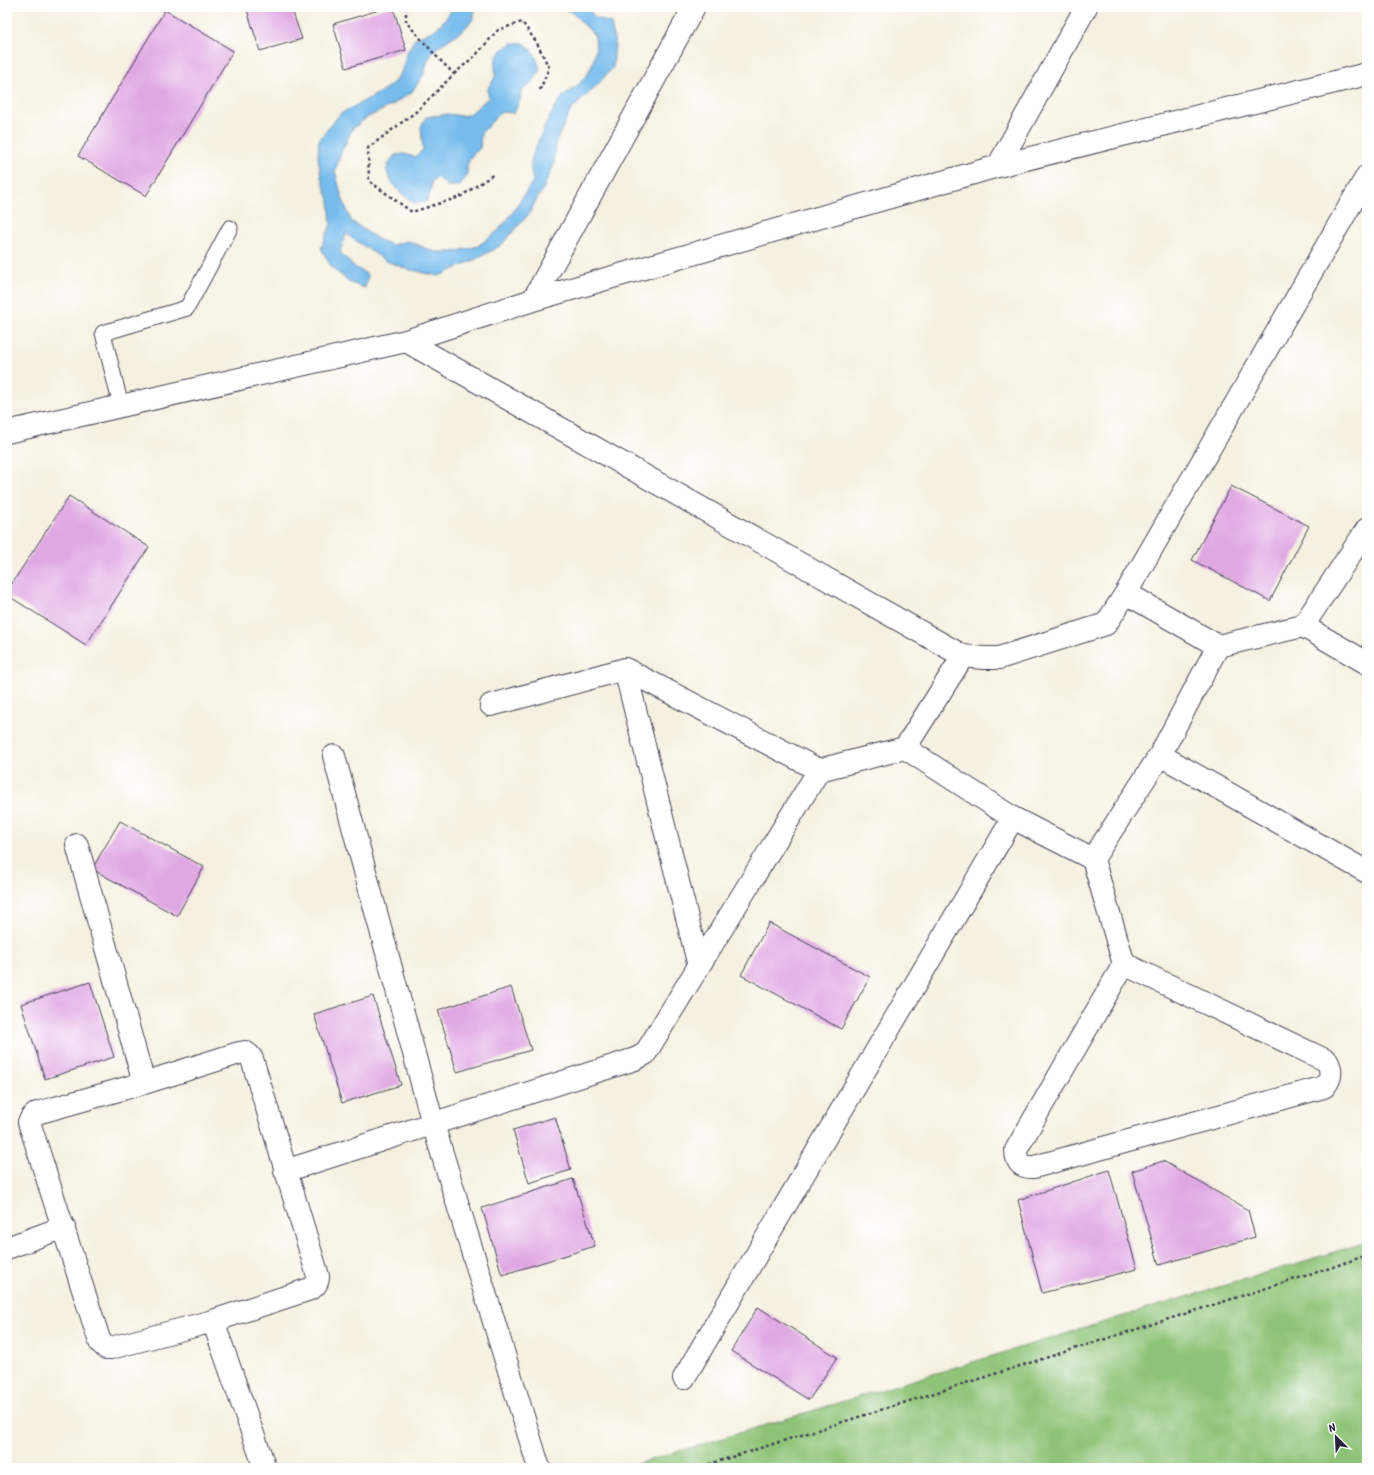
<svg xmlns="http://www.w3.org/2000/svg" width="1374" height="1475" font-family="Kalam,sans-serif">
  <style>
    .green { fill: #8dc376; stroke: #587258 }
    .water { fill: #76bced; stroke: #4c6f94 }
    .building { fill: #e0a8e3 }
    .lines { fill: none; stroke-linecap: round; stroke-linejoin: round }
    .service-casing { stroke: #424154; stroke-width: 17 }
    .minor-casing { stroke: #424154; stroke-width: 24 }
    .path { stroke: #424154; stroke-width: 2.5; stroke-dasharray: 3 3; stroke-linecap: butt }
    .service { stroke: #fff; stroke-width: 15 }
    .minor { stroke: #fff; stroke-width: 22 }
  </style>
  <rect width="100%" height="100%" fill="#fff"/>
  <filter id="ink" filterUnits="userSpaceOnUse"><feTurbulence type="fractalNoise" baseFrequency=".025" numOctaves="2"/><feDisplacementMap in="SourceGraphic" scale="8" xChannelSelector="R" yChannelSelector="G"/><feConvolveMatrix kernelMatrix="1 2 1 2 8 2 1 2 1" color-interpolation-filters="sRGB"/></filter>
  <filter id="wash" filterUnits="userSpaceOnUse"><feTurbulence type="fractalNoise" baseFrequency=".012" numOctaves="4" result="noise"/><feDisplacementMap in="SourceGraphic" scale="16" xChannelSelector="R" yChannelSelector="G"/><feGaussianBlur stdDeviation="0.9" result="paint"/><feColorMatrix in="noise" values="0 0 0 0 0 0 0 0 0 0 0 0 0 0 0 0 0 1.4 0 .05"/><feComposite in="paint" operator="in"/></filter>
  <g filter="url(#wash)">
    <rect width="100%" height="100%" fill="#f5f0df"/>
    <!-- green -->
    <path class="green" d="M1367,1242V1468H624Z"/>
    <!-- water -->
    <path class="water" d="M453,7H476L472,21L463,30L435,49L428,60L424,74L411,93L392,105L368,117L352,129L341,153L335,171L342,197L351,221L379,240L392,245L408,241L435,252H454L478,246L499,230L511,215L533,181C532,176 530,169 531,163C533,149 553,108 562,97C566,92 573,90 577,86C593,70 597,57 595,36L576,16L564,7H586L596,18L611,23L615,45L613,67L597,85L571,110L556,141L554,164L544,187L528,215L500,246L472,261L439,276L407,269L386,261L346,234L340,252L353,266L368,275L365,288L351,283L332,268L321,248L331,224L329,200L321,177L318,156L319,140L340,114L381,92L393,83L401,73L407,52L415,39L436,29L447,17Z
      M512,43H524C534,51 538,59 540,71L532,83L521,91L520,100L514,113L501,112L481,133L480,148L471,156L467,165V176L459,186H447L437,177L431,182V191L427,201L416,204C406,198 389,184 387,171C386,165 392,159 395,155L404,154L415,157L423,150L421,127L426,117L448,114L462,116L470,114L489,97C485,87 491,85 495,77C496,75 495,71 495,68C495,54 501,50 512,43Z"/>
    <g id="blocks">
      <!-- building -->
      <path class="building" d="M246,7H291L302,39L260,51Z
        M389,7H393L406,50L346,68L333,24Z
        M165,10L233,51L146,196L78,156Z
        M1231,486L1309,526L1270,601L1192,560Z
        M69,496L149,547L86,645L7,595V591Z
        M120,821L204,867L177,916L92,869Z
        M769,923L870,977L841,1029L741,975Z
        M90,982L114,1057L45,1079L21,1004Z
        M511,987L531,1050L457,1072L438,1010Z
        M373,996L401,1085L342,1103L314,1014Z
        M555,1117L571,1170L529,1183L513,1130Z
        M1163,1161L1248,1210L1255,1237L1159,1265L1132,1171Z
        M1109,1170L1137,1269L1042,1293L1018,1200Z
        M573,1179L595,1246L502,1275L482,1208Z
        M758,1307L837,1357L809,1400L731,1351Z"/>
    </g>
  </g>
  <g filter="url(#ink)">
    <use href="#blocks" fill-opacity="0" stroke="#424154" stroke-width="1"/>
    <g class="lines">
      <defs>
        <path id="service" d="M121,406L103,333L187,308L230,228"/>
        <path id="minor" d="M998,166L1086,7
          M533,300L694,7
          M406,341L963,656
          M7,432L406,341L533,300L998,166L1367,74
          M1126,593L1367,176
          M1303,626L1367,529
          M1218,646L1303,626L1367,663
          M625,669L699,966
          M491,705L625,669L819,770L905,748
          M1160,755L1367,872
          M334,756L433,1124L539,1468
          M77,845L144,1083
          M1093,859L1160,755L1218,646L1126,593L1106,624L999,658H983L963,656L905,748L1013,818L1093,859L1124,964L1016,1150C1016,1162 1021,1168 1034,1167L1324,1087C1331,1079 1333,1072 1327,1061L1124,964
          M245,1052L249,1055L252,1059L318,1276C318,1282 316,1286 310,1289L213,1321L111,1348H106L100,1342L29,1122L32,1117L37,1113L144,1083L239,1053Z
          M285,1171L635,1059L645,1054L819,770
          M7,1248L64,1227
          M213,1321L265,1468
          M684,1378L1013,818"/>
      </defs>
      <!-- service casing -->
      <use href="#service" class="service-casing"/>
      <!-- minor casing -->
      <use href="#minor" class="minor-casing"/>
      <!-- path -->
      <path class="path" d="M406,7V22L437,57L454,74L417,111L368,148L369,181L412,212L460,197L494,174
        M454,74L476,55L498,30L522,22L537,43L549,68L539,92
        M697,1468L1327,1269L1367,1255"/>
      <!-- service -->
      <use href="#service" class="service"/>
      <!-- minor -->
      <use href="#minor" class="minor"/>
    </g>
  </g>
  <!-- margin -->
  <rect width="1374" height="1475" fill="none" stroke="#fff" stroke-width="24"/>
  <!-- north arrow -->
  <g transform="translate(1336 1437) rotate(336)" stroke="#ffffff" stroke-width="3" paint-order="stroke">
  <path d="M0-3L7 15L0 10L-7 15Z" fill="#22223b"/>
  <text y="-6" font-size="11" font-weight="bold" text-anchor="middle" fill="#22223b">N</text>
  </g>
</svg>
